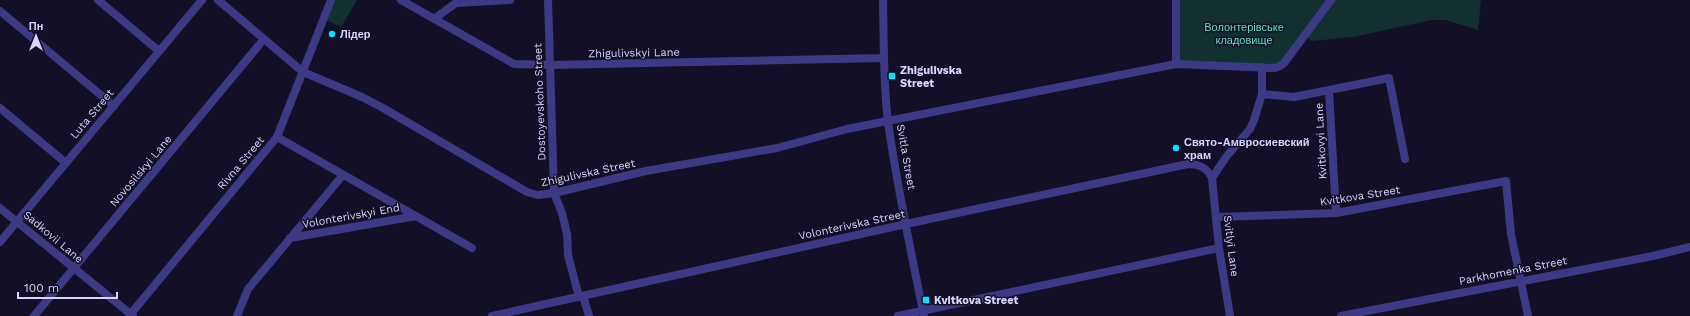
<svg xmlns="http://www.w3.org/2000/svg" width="1690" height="316" font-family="'Work Sans',sans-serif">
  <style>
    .green { fill: #12302f }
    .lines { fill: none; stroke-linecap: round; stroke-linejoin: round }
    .minor { stroke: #3d3a85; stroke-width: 8 }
    .poi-dot { fill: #00e5ff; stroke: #130f26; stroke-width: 1.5 }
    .labels { text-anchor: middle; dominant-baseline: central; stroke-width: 3; stroke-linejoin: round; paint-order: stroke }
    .park-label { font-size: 11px; fill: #5fe0c0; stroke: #130f26 }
    .poi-label { font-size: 11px; font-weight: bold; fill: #d9d4ff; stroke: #130f26; text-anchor: start }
    .street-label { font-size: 11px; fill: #d9d4ff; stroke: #130f26 }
  </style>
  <rect width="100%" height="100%" fill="#130f26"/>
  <!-- green -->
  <path class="green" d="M334,0H357L341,27L326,20Z
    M1176,0H1481L1478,30L1445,20H1432L1353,37L1312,41L1304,36L1280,66L1176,64Z"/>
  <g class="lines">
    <!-- minor -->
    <path class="minor" d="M98,0L159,51
      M218,0L303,72L362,97L383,108L527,192L538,195L554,193L646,171L777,148L847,129L1176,64L1275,68L1280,66L1284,63L1331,0
      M401,0L514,64L550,65L884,58
      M548,0L554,193L562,213L567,234L568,255L579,297
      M883,0C884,40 883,81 888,122C897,187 911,252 924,316
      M1176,0V64
      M0,11L114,106
      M434,19L456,3L510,0
      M1329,91L1336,213
      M1262,94L1294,97L1389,78L1405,159
      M0,108L66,163
      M277,137L472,248
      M1212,178L1226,157L1250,129L1254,120L1262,94V67
      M0,208L133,316
      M1216,217L1336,213L1506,181L1511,234L1528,316
      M290,238L416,216
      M0,242L202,0
      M583,296L589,316
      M34,316L264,39
      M129,316L277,137L331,0
      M237,316L248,289L343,175
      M492,316L906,224L1188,164C1200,164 1207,168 1212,178L1219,248L1230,316
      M898,316L1219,248
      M1341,316L1653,256L1690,247"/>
  </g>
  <!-- markers -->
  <g class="poi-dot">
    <circle cx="332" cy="34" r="4"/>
    <rect x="888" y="72" width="8" height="8" rx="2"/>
    <circle cx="1176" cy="148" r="4"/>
    <rect x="922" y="296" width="8" height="8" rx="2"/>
  </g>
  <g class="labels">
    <!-- park labels -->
    <g class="park-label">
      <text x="1244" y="27">Волонтерівське<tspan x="1244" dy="13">кладовище</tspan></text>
    </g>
    <!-- poi labels -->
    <g class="poi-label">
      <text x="340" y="34">Лідер</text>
      <text x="900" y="70">Zhigulivska<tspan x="900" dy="13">Street</tspan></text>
      <text x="1184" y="142">Свято-Амвросиевский<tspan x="1184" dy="13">храм</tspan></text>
      <text x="934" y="300">Kvitkova Street</text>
    </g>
    <!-- street labels -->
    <g class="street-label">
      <text transform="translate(634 53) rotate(-1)">Zhigulivskyi Lane</text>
      <text transform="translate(540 102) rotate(-92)">Dostoyevskoho Street</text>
      <text transform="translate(92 114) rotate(-50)">Luta Street</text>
      <text transform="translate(1321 141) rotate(-93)">Kvitkovyi Lane</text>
      <text transform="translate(906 157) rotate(80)">Svitla Street</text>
      <text transform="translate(241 163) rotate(-50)">Rivna Street</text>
      <text transform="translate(141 171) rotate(-50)">Novosilskyi Lane</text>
      <text transform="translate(588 173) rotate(-12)">Zhigulivska Street</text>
      <text transform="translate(1360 196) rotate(-9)">Kvitkova Street</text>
      <text transform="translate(351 216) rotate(-10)">Volonterivskyi End</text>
      <text transform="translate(852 225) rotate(-12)">Volonterivska Street</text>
      <text transform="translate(53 237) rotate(40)">Sadkovii Lane</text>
      <text transform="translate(1231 246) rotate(83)">Svitlyi Lane</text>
      <text transform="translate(1513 271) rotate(-11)">Parkhomenka Street</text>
    </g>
  </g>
  <!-- north arrow -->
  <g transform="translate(36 36)" stroke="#130f26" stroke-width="3" paint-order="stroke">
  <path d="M0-3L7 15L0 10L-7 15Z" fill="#d9d4ff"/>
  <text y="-6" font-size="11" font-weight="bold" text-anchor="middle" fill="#d9d4ff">Пн</text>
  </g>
  <!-- scale -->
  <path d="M18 292v6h99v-6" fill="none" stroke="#d9d4ff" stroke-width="2"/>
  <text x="24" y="292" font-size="12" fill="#d9d4ff" stroke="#130f26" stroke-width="3" paint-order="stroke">100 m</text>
</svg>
